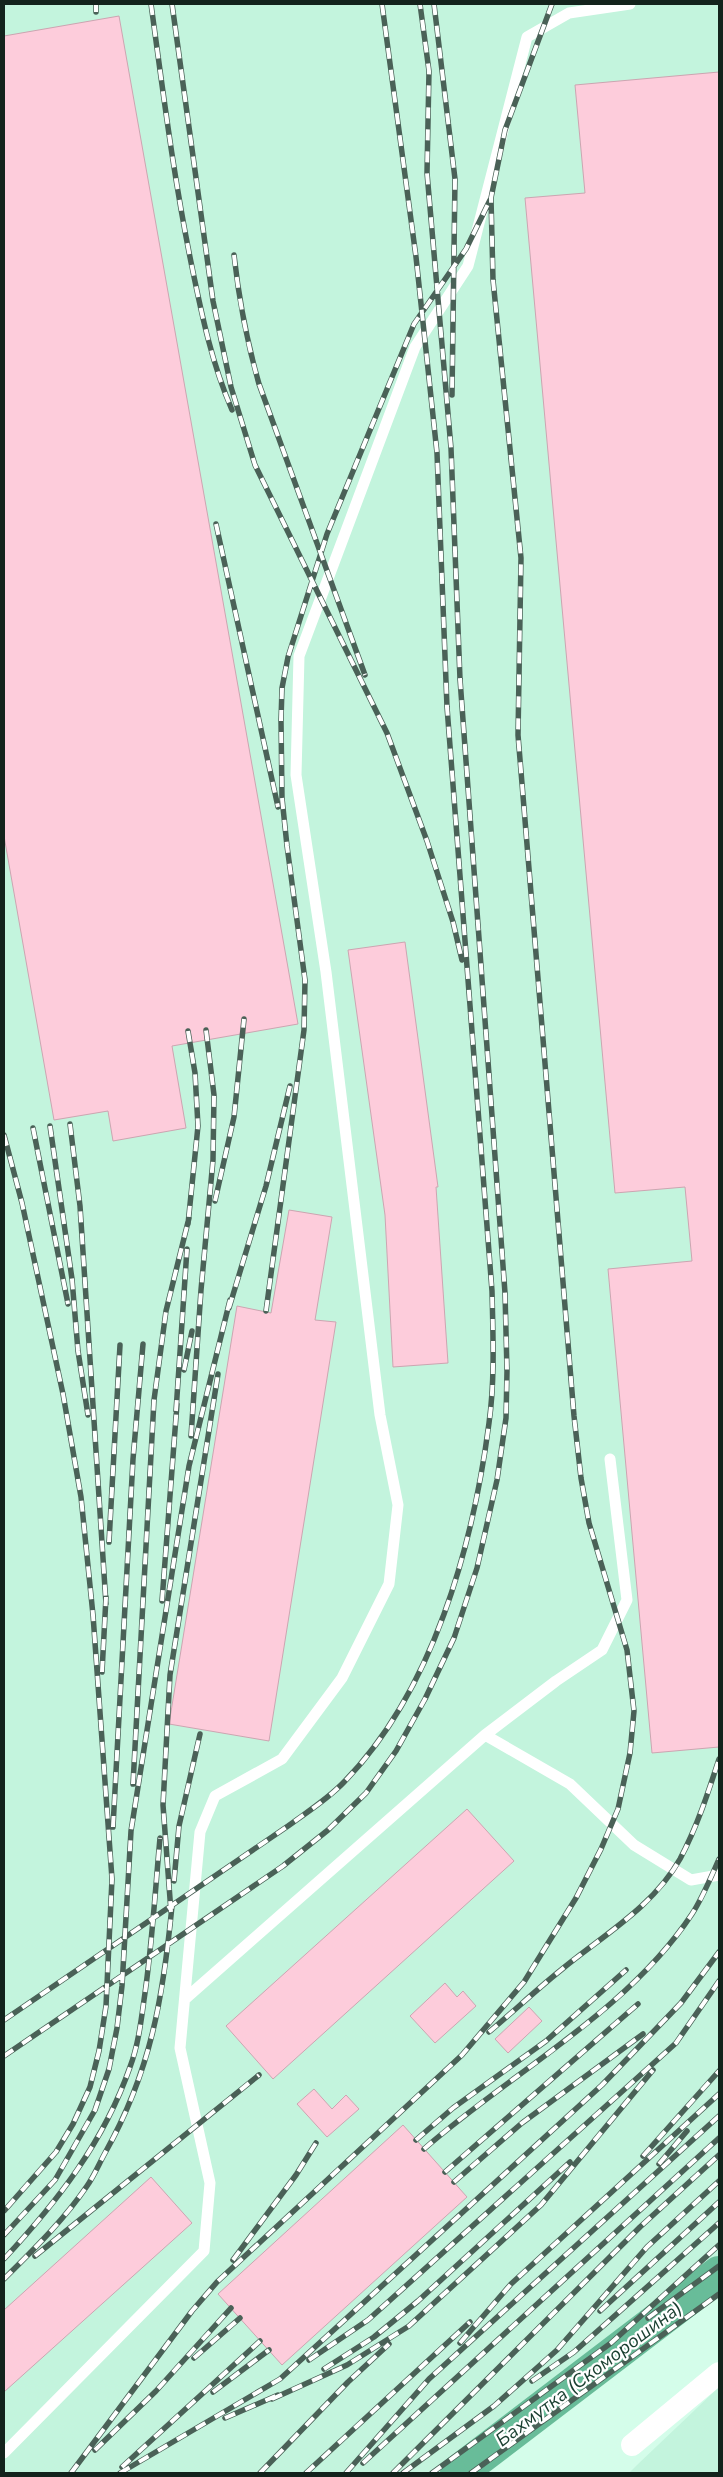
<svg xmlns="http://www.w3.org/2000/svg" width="723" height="2477" font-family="'Nunito Sans',sans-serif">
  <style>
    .built { fill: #c3f4dd }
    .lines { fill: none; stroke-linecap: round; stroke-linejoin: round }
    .river { stroke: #68bc99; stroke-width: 36 }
    .building { fill: #fdccdb; stroke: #cca5b1 }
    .lane { stroke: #fff; stroke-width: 11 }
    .street { stroke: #fff; stroke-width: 22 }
    .rail-casing { stroke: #4a6157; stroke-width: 5.5 }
    .rail { stroke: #fff; stroke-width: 4; stroke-dasharray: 11; stroke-linecap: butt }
    .labels { text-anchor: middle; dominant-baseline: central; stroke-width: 4.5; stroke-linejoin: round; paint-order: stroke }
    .water-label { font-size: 19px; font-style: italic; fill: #183e2f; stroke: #fff }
  </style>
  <rect width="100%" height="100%" fill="#d4fdea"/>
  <!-- built -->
  <path class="built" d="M4,4H719V2285L481,2473H4Z
    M719,2387V2473H629L637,2465Z"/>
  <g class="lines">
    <!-- river -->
    <path class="river" d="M458,2473L719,2274"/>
  </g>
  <!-- building -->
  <path class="building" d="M119,16L298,1024L172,1046L186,1128L113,1141L108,1111L54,1120L4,836V36Z
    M719,72V1747L652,1753L608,1269L692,1261L685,1187L615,1193L525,198L585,193L575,85Z
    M405,942L438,1187H436L448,1363L393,1367L385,1215L348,950Z
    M289,1210L332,1217L315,1320L336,1322L269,1741L169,1724L237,1306L271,1313Z
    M467,1809L514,1861L273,2079L226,2026Z
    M445,1983L457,1997L463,1991L476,2006L435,2043L410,2016Z
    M529,2007L542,2021L508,2053L495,2039Z
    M314,2089L332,2109L346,2095L359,2109L327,2137L297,2104Z
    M403,2125L467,2197L282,2365L218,2294Z
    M151,2177L192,2223L4,2392V2310Z"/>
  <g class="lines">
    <!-- lane -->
    <path class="lane" d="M485,1735L570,1784L634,1845L691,1880L719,1875
      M185,1999L485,1735L556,1681L602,1650L627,1600L610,1459
      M4,2453L204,2251L210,2183L180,2048L200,1832L215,1796L282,1759L342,1678L389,1584L398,1505L380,1415L326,972L296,775L299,656L415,347L468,266L527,37L569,13L630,4"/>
    <!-- street -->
    <path class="street" d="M632,2445L719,2373"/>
    <defs>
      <path id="rail" d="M96,4V12
        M151,4C163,92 174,180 192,267C202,316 212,364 232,410
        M172,4L213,301L231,387L255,465L387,733L427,841L453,922L462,960
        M434,4L455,179L452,395
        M234,255C239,300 247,342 259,384L365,675
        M216,524L278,807
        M188,1031L195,1073L198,1126L188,1224
        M70,1124L80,1206L106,1604
        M50,1126L72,1279L78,1351L88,1415
        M33,1128L68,1304
        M4,1135L22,1203L63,1394L81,1497L93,1615L112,1879L106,2006L99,2051L90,2087L73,2124L56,2152L4,2211
        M215,1201L234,1117L244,1019
        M229,1308L266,1186L290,1086
        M266,1311L304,1030L305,980L287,846L282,798L281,720L282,688L288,657L327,534L414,324L466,249L490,200
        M184,1370L192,1331
        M176,1411L187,1249
        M191,1436L201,1290L213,1160L214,1095L206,1030
        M109,1542L120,1345
        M162,1601L177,1404
        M102,1672L106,1597
        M133,1784L154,1400L166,1311L189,1218
        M113,1827L133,1459L143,1344
        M174,1881L179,1826L200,1734
        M171,1912L163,1805L170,1675L218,1374
        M4,2020L288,1826C307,1812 328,1799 344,1782C433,1691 473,1546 489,1423C495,1380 493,1335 492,1291L447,707L437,453L416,257L382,4
        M489,2032C513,2012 536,1990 561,1970C602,1936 653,1907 680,1859C697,1827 708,1793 719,1759
        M4,2056L283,1866L328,1830L366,1793L396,1751L425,1699L454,1638L477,1568L497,1480L506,1418L507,1371L505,1293L460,679L451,448L427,173L429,71L420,4
        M416,2140L453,2108L546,2041L626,1970
        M424,2149C512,2072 627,2012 692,1914C703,1897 711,1877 719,1859
        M643,2156L719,2071
        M659,2164L687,2131
        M445,2172L638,2004
        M454,2182L522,2123L643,2034
        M4,2235L55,2180L95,2110L109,2069L117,2028L122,1986L131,1831L189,1466L230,1300
        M35,2256L259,2075
        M4,2259C57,2202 104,2142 130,2067C138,2046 141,2022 144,2000C152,1947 155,1892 160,1838
        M233,2260L296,2175L316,2143
        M4,2279C33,2250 64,2220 87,2186C94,2176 99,2164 105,2153C151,2071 163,1998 172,1906
        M600,2311L719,2202
        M648,2318L719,2266
        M460,2343L511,2284L719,2094
        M194,2358L240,2318
        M309,2360L368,2320L676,2043L719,1981
        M324,2369L374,2337L418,2301L570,2162
        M532,2381L574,2352L719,2223
        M213,2392L269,2350
        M272,2399L347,2365L409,2326L541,2205L653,2070
        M225,2418L278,2395
        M95,2450L156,2391L231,2308
        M363,2463L719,2138
        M122,2467L260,2341
        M71,2473L192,2311L217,2282L462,2055L524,1982L576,1898L601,1849L618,1809L630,1753L634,1711L627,1650L589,1523L581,1478L574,1416L518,735L521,558L493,280L491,198L505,130L552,4
        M120,2473L280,2379L602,2085L681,2003L719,1952
        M260,2473L348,2382L389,2344
        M306,2473L470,2322
        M346,2473L429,2379L719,2116
        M393,2473L640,2227L719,2155
        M403,2473L494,2406L557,2350L647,2247L719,2181
        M432,2473L611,2343L719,2245
        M471,2473L719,2294"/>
    </defs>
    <!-- rail casing -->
    <use href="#rail" class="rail-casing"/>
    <!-- rail -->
    <use href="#rail" class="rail"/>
  </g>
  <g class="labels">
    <!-- water labels -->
    <g class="water-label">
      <text transform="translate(589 2374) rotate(-37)">Бахмутка (Скоморошина)</text>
    </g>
  </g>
  <!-- border -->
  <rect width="723" height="2477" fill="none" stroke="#13231c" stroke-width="10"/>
</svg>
